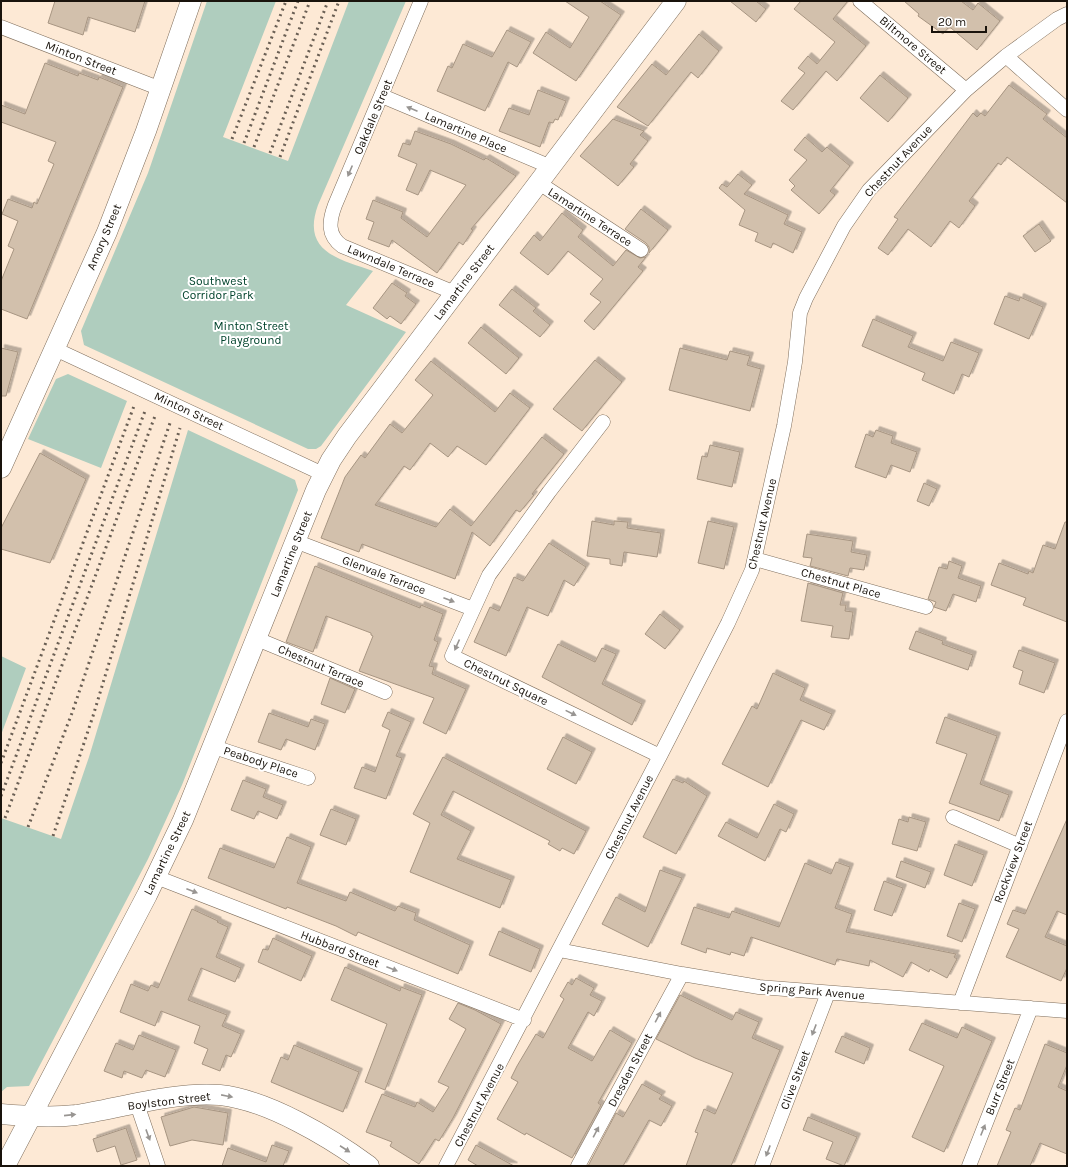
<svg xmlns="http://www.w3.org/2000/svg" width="1068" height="1167" font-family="Karla,sans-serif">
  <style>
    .green { fill: #afcdbe }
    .building { fill: #d2c0ac; stroke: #a79582; filter: url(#shadow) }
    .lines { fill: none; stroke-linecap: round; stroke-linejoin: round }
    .street-casing { stroke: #7f6e5c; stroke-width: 15 }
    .secondary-casing { stroke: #7f6e5c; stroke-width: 21 }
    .street { stroke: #fff; stroke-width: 14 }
    .secondary { stroke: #fff; stroke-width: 20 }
    .rail { stroke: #6a5f54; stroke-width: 3; stroke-dasharray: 2 4; stroke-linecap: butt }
    .oneway { fill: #989592 }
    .labels { text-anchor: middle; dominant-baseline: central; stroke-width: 4; stroke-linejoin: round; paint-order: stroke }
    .street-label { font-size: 12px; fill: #19130c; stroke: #fff }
    .park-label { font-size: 12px; fill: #00432c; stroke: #fff }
  </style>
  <defs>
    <filter id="shadow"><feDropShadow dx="3.5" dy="-3.5" stdDeviation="0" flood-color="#0004"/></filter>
  </defs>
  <rect width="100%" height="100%" fill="#fde9d5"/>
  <!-- green -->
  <path class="green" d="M207,1H276L223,137L288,161L349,1H406L318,205C301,252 339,259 373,271L346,305L406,332L321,446L316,449H308L84,345L81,331L148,173Z
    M68,374L127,401L101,468L28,439L56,379Z
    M188,430L295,480L298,490L182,785L148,859L29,1086L7,1087L1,1092V818L61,839L89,757Z
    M1,656L26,668L1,735Z"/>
  <!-- building -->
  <path class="building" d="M55,1H145L135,32L88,17L83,35L48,23Z
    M565,1H600L621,15L576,81L533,53L546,32L570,48L589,17Z
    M730,1H756L766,9L756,22Z
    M801,1H848L833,19L866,46L837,81L826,71L793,110L781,101L805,73L798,68L808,56L817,64L835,42L794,9Z
    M904,1H961L973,10L978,3L1000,21L977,50L951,28H948L943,34L918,16L919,14Z
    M507,30L531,42L517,67L508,62L485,111L437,91L448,66L452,68L463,44L492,57Z
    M699,34L719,51L698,78L691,72L648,126L617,107L652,64L666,75Z
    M45,63L78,76L79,73L98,80L99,77L123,87L27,319L1,309V281L14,249L8,246L18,221L2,214L8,199L32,208L34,202L37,204L54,164L48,161L56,142L1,122V105L25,114Z
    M880,75L908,98L888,122L860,98Z
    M1009,85L1047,114L1043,119L1067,138V203L1007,157L1001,165L998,163L969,201L975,206L959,228L950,221L931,247L908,229L888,255L878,248L898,219L894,217L973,113L977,117L981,113L985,116Z
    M538,90L566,101L558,120L555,119L553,123L549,122L540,147L499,131L509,108L529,115Z
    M613,119L644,131L640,135L648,141L630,164L634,167L618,186L580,156Z
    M415,131L451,144L484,160L486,158L516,176L471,229L473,230L463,245L459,242L437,273L392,240L389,247L368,239L374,222L366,219L373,200L403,212L401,218L427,237L466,185L430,170L418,195L406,190L417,164L398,156L403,143L410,145Z
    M805,137L822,152L827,147L850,166L830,191L835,195L819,214L791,190L795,186L789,180L807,160L794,150Z
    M738,174L752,185L744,194L788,215L784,224L802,232L793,253L773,243L771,248L755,241L758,233L739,225L745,210L719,188L722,184L727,187Z
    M641,209L668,230L649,253V247L646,243L625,229Z
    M562,213L583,230L578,237L613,266L626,250L640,258L646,257L638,267L643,271L594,330L584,321L601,302L590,294L603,279L568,251L548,275L520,253L534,235L540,241Z
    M1039,224L1051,241L1035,252L1023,236Z
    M392,283L407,293L405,296L416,304L401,324L390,316L387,319L373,308Z
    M512,289L536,308L533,311L550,325L540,337L499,305Z
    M1005,296L1019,301L1020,297L1043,307L1029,339L994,324Z
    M873,319L913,336L908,347L943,361L951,342L979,353L969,377L962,374L954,394L922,380L925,373L862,346Z
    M481,327L519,358L506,374L468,343Z
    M1,348L18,352L6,396H1Z
    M680,348L727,360L730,351L750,356L747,365L761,369L750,411L669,390Z
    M595,360L622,382L582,431L553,409Z
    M431,361L495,412L510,393L530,408L486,465L457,446L448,457L430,443L410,470L404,466L375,505L436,527L450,509L471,526L542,437L564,454L532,494L534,495L520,512L516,510L490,546L472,532L455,579L362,544L359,552L321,538L345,477L361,455L365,458L390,424L402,433L433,395L415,380Z
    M876,430L893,436L891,443L917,452L910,472L891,465L886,478L855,467L866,434L873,437Z
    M710,445L740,452L732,487L697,479L702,456L707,457Z
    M40,453L86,479L50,563L1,549V528Z
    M924,483L937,489L929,506L917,501Z
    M592,521L614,525V521L628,522L627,528L661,533L657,557L624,552L622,566L610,564V559L587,556Z
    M708,521L734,527L724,569L698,563Z
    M1065,522H1067V622L1023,605L1026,598L991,585L999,563L1028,574L1029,571L1033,573L1043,545L1055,549Z
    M807,534L853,541L851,552L867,555L864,570L850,568L848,576L810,566L812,558L803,557Z
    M549,543L586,567L574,586L564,580L548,616L527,607L506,656L474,642L490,607L499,611L514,577L523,581Z
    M949,561L962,566L958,578L981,586L976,602L953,594L946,611L934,607L936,602L928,599L939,567L947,569Z
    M315,566L420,608L421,605L443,614L434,640L438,642L429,666L434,667L432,674L466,689L446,734L423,723L434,698L359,671L373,636L371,635V633L326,616L313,652L286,642Z
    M808,583L843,593L840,605H846L845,611L853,612L849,639L831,637L833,626L801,621Z
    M660,614L680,630L665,649L645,634Z
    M916,631L943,641L942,644L973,655L968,670L909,649Z
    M558,644L595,662L602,648L616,654L602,684L642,704L632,725L542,677Z
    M1019,650L1055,663L1044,693L1019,684L1023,671L1013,667Z
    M773,673L805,688L800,700L832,714L824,730L801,720L768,787L722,764L752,706L757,709Z
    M330,678L355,689L345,713L321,704Z
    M388,712L411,722L396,756L402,758L386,799L354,788L362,767L375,772L390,730L382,726Z
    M269,713L308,727L311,719L325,724L315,750L286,739L281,750L258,742Z
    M945,717L997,736L980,784L1009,795L999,821L949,803L967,754L936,743Z
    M563,737L592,752L576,784L547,769Z
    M443,757L586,831L574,854L562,848L560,851L548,844L550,841L453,791L441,815L471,831L457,859L511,880L500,908L410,872L430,823L413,814Z
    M673,779L683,783L684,781L707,796L676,854L643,837Z
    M243,780L266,789L263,797L283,805L277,819L258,811L254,819L231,810Z
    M774,804L794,814L786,832L780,829L765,861L718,836L726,822L757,838Z
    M331,809L356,819L346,845L320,835Z
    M909,817L926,822L917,851L892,844L899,819L908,822Z
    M1067,819V915L1057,911L1045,937L1067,946V968L1061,981L1006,957L1019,929L1007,924L1013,910L1025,914Z
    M287,837L311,847L297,883L346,901L350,892L395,911L398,906L416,913L414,920L470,945L458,974L358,932L356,936L336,926L287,907L286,909L208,878L220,848L274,868Z
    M955,844L984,855L972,886L944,875Z
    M901,861L931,872L925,888L896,877Z
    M836,862L850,867L835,908L852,914L846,932L956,954L954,957L957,959L947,978L930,969L929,972L911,962L903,977L870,960L869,966L837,959L835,965L751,937L744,956L731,952L730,955L707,948L706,953L681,944L694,907L729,918L732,911L779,927L805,863L831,874Z
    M660,870L682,878L648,947L602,924L616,897L645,912Z
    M884,881L903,888L892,916L874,910Z
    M959,903L975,909L962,942L947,936Z
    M192,909L218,921L217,922L228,927L216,957L241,968L235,982L201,968L188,1000L227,1015L222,1026L241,1034L231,1057L226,1055L220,1071L202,1064L208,1049L194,1043L200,1026L161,1011L155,1026L120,1012L131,984L148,991L151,985L158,988Z
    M499,931L540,949L531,972L489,955Z
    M273,938L312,956L301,981L258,962L263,949L268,950Z
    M345,967L400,991L401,987L422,995L385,1090L365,1082L387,1024L331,1000Z
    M576,978L594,988L590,995L602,1001L594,1016L588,1012L568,1048L592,1061L610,1030L632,1043L598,1103L601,1105L572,1158L526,1133L525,1135L497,1119L518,1082L511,1078L517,1066L536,1034L543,1038L564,999L560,996L568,982L572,985Z
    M680,995L732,1020L736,1012L759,1022L752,1038L780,1050L731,1166H686L698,1133L695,1132L704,1109L715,1114L733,1073L695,1058L656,1039Z
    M458,1003L475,1010L501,1024L453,1118L439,1141L435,1139L419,1164L390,1146L392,1142L366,1132L382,1094L415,1107L417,1102L433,1112L449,1087L438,1082L466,1029L449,1019Z
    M922,1023L957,1038L962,1027L992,1041L944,1152L912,1137L944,1066L909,1050Z
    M139,1035L176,1050L165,1077L146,1070L142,1078L124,1071L122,1078L104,1071L116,1043L133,1050Z
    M842,1036L870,1048L864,1064L835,1052Z
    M1045,1044L1067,1053V1065L1058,1087L1067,1091V1154L1040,1143L1030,1166H997L1011,1132L1006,1130L1015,1108L1020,1110Z
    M294,1045L359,1072L343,1112L271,1082L281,1057L288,1060Z
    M642,1084L662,1095L659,1099L672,1106L661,1126L649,1120L623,1166H588L616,1113L623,1117Z
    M194,1107L228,1113L223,1145L192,1140L170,1146L161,1117Z
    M808,1117L857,1137L844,1166L826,1159L833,1142L803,1130Z
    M126,1128L137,1160L121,1165L115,1146L97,1152L93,1139Z
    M272,1145L289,1151L283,1166H222L228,1148L266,1162Z
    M476,1145L514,1166H478L468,1160Z"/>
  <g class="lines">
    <defs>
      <path id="street" d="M421,1L335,205C329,221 327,235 342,246L455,293
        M860,1L966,90
        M1,27L161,89
        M1006,56L1067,110
        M382,96L551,167
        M539,183L641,250
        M55,349L323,474
        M603,422L549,492L489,575L452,656L660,756
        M295,541L473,609
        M755,559L926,607
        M257,639L385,692
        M214,747L308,778
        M953,817L1020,846
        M156,877L524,1020
        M559,950L682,974L759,987L1067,1011
        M960,1003L1067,721
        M137,1104L158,1166
        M446,1166L660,756L728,623L752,570L784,426L795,362L800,313L806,298L844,226L869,190L966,90L1006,56L1057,19L1067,14
        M578,1166L682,974
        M762,1166L828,993
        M969,1166L1031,1008"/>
      <path id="secondary" d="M1,468L107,232L146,131L191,1
        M1,1114C26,1116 51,1118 76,1115C120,1108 177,1091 220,1095C268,1100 331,1138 369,1166
        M5,1166L147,895L183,820L316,490L331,460L347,436L676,1"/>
    </defs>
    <!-- street casing -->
    <use href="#street" class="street-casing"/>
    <!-- secondary casing -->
    <use href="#secondary" class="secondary-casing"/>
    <!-- street -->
    <use href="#street" class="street"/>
    <!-- secondary -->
    <use href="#secondary" class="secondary"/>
    <!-- rail -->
    <path class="rail" d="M232,139L286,1
      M244,143L298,1
      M254,147L310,1
      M270,153L328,1
      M280,157L339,1
      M1,763L134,406
      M1,796L145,411
      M5,818L155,416
      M28,827L72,713L170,423
      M53,836L93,716L180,428"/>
  </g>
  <!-- one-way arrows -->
  <defs><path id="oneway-solid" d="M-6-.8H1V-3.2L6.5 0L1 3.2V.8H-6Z"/></defs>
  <g class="oneway">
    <use href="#oneway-solid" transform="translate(412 109) rotate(-157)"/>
    <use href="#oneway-solid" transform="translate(350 171) rotate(113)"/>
    <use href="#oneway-solid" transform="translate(449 600) rotate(21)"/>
    <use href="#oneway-solid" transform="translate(457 645) rotate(114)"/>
    <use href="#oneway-solid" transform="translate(571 713) rotate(26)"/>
    <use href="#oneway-solid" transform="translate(192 891) rotate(21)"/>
    <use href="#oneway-solid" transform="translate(392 969) rotate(21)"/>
    <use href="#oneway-solid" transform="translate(658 1017) rotate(-62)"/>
    <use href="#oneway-solid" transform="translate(814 1030) rotate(111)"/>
    <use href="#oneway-solid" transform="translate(227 1096) rotate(11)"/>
    <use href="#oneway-solid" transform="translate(70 1115) rotate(-6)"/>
    <use href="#oneway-solid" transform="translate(983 1130) rotate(-68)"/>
    <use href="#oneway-solid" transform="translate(596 1132) rotate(-62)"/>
    <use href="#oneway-solid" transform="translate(148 1135) rotate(70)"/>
    <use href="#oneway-solid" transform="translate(345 1149) rotate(33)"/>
    <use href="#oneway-solid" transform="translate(768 1151) rotate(111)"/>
  </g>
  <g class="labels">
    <!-- street labels -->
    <g class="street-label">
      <text transform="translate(913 45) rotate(40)">Biltmore Street</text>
      <text transform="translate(81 58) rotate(21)">Minton Street</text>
      <text transform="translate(373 117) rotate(-67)">Oakdale Street</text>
      <text transform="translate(466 132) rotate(23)">Lamartine Place</text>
      <text transform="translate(898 161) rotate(-47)">Chestnut Avenue</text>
      <text transform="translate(590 217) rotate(33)">Lamartine Terrace</text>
      <text transform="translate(104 237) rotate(-67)">Amory Street</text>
      <text transform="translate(391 266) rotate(23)">Lawndale Terrace</text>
      <text transform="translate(464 282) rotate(-53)">Lamartine Street</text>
      <text transform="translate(189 411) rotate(25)">Minton Street</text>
      <text transform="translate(762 524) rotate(-77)">Chestnut Avenue</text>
      <text transform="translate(291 554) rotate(-68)">Lamartine Street</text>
      <text transform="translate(384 575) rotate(21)">Glenvale Terrace</text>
      <text transform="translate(841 583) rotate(16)">Chestnut Place</text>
      <text transform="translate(321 666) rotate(23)">Chestnut Terrace</text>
      <text transform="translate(506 682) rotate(26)">Chestnut Square</text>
      <text transform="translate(261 762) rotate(18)">Peabody Place</text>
      <text transform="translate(629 817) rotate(-63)">Chestnut Avenue</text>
      <text transform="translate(167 853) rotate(-64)">Lamartine Street</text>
      <text transform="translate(1013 862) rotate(-69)">Rockview Street</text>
      <text transform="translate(340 949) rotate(21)">Hubbard Street</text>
      <text transform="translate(812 991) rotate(5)">Spring Park Avenue</text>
      <text transform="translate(630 1070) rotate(-62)">Dresden Street</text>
      <text transform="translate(795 1080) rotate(-69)">Clive Street</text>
      <text transform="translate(1000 1087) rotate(-68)">Burr Street</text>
      <text transform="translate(169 1101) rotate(-7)">Boylston Street</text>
      <text transform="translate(479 1105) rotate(-62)">Chestnut Avenue</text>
    </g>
    <!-- park labels -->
    <g class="park-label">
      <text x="218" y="281">Southwest<tspan x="218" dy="14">Corridor Park</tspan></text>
      <text x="251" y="326">Minton Street<tspan x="251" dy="14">Playground</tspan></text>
    </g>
  </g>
  <!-- border -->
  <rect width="1068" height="1167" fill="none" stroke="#19130c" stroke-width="4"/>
  <!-- scale -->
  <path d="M932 26v6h54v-6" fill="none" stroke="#19130c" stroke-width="2"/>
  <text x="938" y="26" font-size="12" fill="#19130c" stroke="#ffffff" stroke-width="3" paint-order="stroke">20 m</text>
</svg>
